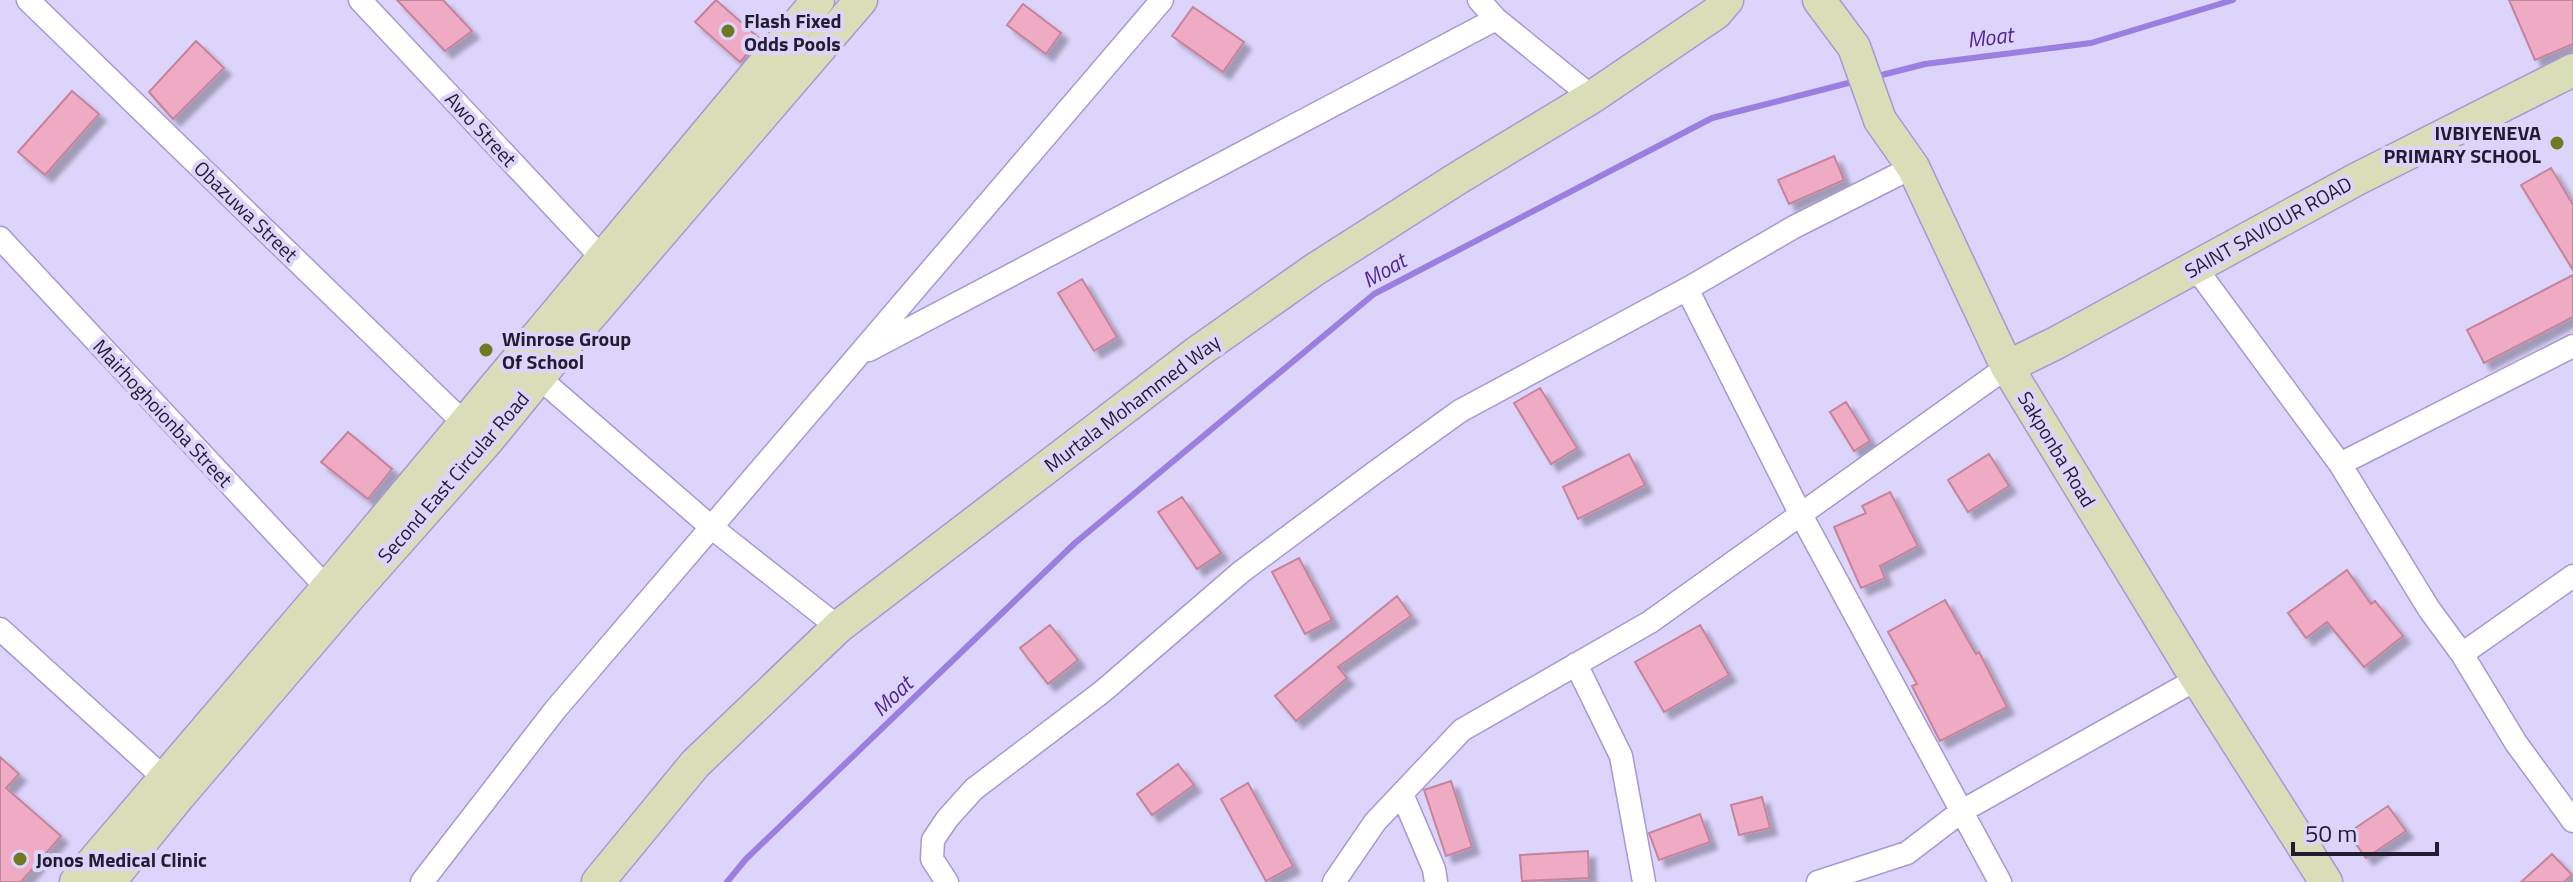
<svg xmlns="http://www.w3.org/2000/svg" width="2573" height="882" font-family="'Titillium Web',sans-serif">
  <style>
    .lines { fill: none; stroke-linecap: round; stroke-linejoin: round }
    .stream { stroke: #9a7ee0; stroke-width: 6 }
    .building { fill: #efaac4; stroke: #c6839c; stroke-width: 2; filter: url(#shadow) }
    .street-casing { stroke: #a798d4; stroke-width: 25 }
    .secondary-casing { stroke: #a798d4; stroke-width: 35 }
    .street { stroke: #fff; stroke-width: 22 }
    .secondary { stroke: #dadeb8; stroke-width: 32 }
    .poi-dot { fill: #6f7823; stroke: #dcd4fa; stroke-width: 3 }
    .labels { text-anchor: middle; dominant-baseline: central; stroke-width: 8; stroke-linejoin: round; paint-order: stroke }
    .poi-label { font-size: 20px; font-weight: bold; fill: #221c33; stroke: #dcd4fa; text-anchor: start }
    .street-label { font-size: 20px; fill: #221c33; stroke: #dcd4fa }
    .water-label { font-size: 22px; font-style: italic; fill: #512396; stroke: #dcd4fa }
  </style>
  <defs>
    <filter id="shadow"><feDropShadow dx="7" dy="7" stdDeviation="2" flood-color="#0004"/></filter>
  </defs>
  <rect width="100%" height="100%" fill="#dcd4fa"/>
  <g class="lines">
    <!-- stream -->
    <path class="stream" d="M1874,77L1925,64L2091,43L2233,0
      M727,882L746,859L1075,543L1374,294L1712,118L1856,81"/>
  </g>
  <!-- building -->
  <path class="building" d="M397,0H443L472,31L445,51Z
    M716,0L760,39L740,62L695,22Z
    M2509,0H2573V44L2535,60Z
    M1023,4L1061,33L1046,54L1007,25Z
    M1193,7L1244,42L1223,72L1172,36Z
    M196,41L224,68L173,119L149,92Z
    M72,91L99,114L45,175L18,152Z
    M1834,156L1844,180L1789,204L1778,180Z
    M2551,168L2573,205V270L2521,185Z
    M2573,275V317L2484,363L2467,330Z
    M1082,279L1117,337L1094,351L1058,293Z
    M1540,388L1577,448L1551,464L1514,403Z
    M1846,402L1870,441L1854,451L1830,412Z
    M348,432L392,469L368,499L321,462Z
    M1629,454L1645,485L1578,519L1563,487Z
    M1989,454L2009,486L1968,512L1948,480Z
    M1890,492L1918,546L1880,566L1885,578L1861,588L1834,527L1866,513L1862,506Z
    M1182,497L1221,553L1197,569L1158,512Z
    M1299,558L1332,620L1305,634L1272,572Z
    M2347,570L2371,604L2375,601L2403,636L2364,667L2327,622L2306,638L2288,613Z
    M1397,596L1411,616L1338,667L1347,678L1296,721L1275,696Z
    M1945,600L1976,654L1979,652L2007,707L1940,741L1912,686L1917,684L1888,632Z
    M1050,625L1078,660L1048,684L1020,648Z
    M1700,625L1729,675L1664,712L1635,662Z
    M0,757L19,774L6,788L61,836L21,882H0Z
    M1178,764L1194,785L1152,815L1137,794Z
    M1451,781L1472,847L1446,856L1424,790Z
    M1248,783L1293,866L1266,881L1221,799Z
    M1762,797L1770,828L1739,835L1731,805Z
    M2388,806L2406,831L2366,858L2348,833Z
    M1700,814L1710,842L1659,860L1649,833Z
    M1588,851L1589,878L1522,881L1520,855Z
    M2552,854L2572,875L2564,882H2521Z"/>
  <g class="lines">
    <defs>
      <path id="street" d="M28,0L463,422
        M360,0L602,258
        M1479,0L1496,19L1592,97
        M0,238L327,588
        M2195,267L2340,464L2429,609L2462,654L2516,743L2573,821
        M1687,289L1800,513L2000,882
        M869,350L1496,19
        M529,369L711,527L838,627
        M2340,464L2573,346
        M0,629L163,777
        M2462,654L2573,576
        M1576,664L1621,756L1644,882
        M1402,794L1434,869L1436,882
        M422,882L555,710L1162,0
        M947,882L932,859L933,840L947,819L974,789L1102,692L1241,572L1374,473L1460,411L1687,289L1794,227L1913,167
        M1334,882L1375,822L1462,730L1650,622L2007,367
        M1818,882L1907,853L1962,811L2197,679"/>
      <path id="secondary" d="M1819,0L1854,47L1880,120L1913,167L2007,367L2197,679L2326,882
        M2007,367L2056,343L2357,179L2573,70
        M76,882L327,588L818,0
        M109,882L179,796L348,598L487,441L571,338L861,0
        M598,882L695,764L838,627L1199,351L1314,270L1458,178L1592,97L1716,13L1727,0"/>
    </defs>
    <!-- street casing -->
    <use href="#street" class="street-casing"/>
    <!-- secondary casing -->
    <use href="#secondary" class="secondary-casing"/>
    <!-- street -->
    <use href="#street" class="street"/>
    <!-- secondary -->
    <use href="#secondary" class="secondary"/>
  </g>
  <!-- markers -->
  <g class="poi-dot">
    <circle cx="728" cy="31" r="8"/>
    <circle cx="2557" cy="143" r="8"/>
    <circle cx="486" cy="350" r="8"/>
    <circle cx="20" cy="859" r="8"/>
  </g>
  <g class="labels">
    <!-- poi labels -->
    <g class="poi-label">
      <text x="744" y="20">Flash Fixed<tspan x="744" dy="23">Odds Pools</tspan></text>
      <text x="2541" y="132" text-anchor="end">IVBIYENEVA<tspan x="2541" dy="23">PRIMARY SCHOOL</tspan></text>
      <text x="502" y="338">Winrose Group<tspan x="502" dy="23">Of School</tspan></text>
      <text x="36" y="859">Jonos Medical Clinic</text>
    </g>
    <!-- street labels -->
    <g class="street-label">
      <text transform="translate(481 129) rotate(47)">Awo Street</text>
      <text transform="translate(246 211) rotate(44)">Obazuwa Street</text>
      <text transform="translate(2268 227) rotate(-29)">SAINT SAVIOUR ROAD</text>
      <text transform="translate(1132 403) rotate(-37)">Murtala Mohammed Way</text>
      <text transform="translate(163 413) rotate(47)">Mairhoghoionba Street</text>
      <text transform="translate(2057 449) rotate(59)">Sakponba Road</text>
      <text transform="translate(453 477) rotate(-49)">Second East Circular Road</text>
    </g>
    <!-- water labels -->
    <g class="water-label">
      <text transform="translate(1990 37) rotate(-7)">Moat</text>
      <text transform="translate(1384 270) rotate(-30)">Moat</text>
      <text transform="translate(892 696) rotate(-44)">Moat</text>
    </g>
  </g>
  <!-- scale -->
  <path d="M2293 842v12h144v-12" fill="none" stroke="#221c33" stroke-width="4"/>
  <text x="2305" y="842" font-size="24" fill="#221c33" stroke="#dcd4fa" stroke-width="6" paint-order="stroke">50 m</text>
</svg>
